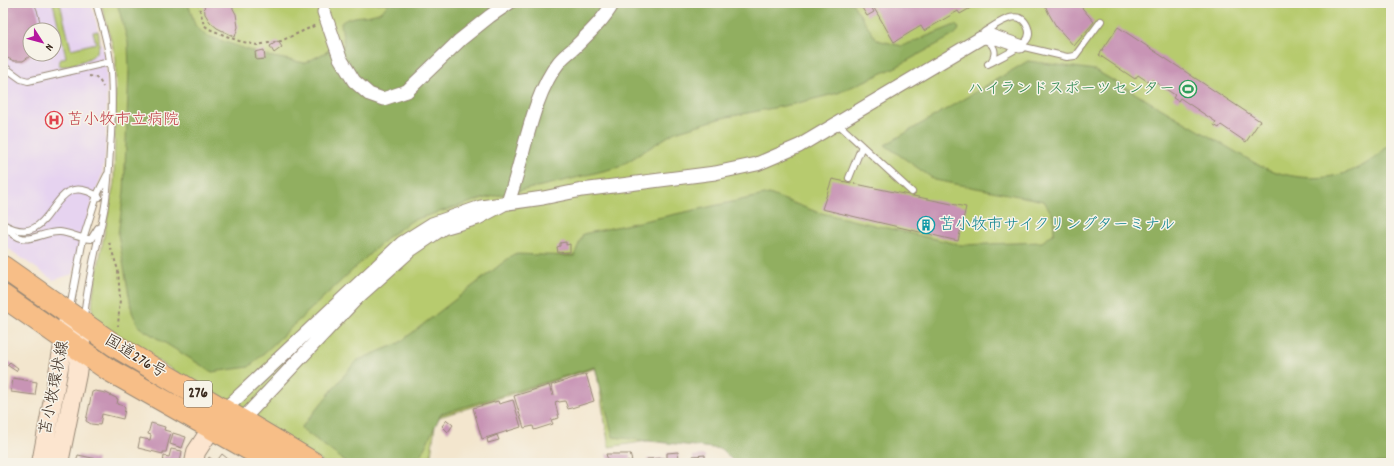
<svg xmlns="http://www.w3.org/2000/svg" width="1394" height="466" font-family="Dekko,'Klee One',sans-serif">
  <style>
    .built { fill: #e6d3f0; fill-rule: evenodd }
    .green { fill: #b7cb6e; stroke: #797a46 }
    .forest { fill: #91af61; stroke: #666c40 }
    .building { fill: #c894b5 }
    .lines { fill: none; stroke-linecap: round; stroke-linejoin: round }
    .lane-casing { stroke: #978876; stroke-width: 8 }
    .street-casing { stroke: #978876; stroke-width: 15 }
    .secondary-casing { stroke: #978876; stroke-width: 20 }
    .highway-casing { stroke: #978876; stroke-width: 24 }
    .path { stroke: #978876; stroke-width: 2; stroke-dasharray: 3 3; stroke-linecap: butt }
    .lane { stroke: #fff; stroke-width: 6 }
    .street { stroke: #fff; stroke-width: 13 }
    .secondary { stroke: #fce5cf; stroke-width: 18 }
    .highway { stroke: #f7be87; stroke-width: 22 }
    .labels { text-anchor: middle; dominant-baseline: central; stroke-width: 3; stroke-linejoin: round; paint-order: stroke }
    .shield { fill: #f7f3e8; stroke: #73665b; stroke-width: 1 }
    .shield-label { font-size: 15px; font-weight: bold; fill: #3b2a1e }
    .leisure-label { font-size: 16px; fill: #27864d; stroke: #f7f3e8; text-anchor: end }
    .health-label { font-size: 16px; fill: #be3a42; stroke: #f7f3e8; text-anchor: start }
    .culture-label { font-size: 16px; fill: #0d838f; stroke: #f7f3e8; text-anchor: start }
    .street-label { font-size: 16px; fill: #3b2a1e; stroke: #f7f3e8 }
  </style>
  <rect width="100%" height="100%" fill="#f7f3e8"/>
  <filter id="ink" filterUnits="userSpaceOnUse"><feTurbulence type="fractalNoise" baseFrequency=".025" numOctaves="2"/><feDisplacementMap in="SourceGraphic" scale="8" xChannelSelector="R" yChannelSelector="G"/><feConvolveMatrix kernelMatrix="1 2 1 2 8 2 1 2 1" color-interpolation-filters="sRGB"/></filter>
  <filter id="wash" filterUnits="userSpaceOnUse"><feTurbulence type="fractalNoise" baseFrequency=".012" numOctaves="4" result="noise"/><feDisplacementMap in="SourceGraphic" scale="16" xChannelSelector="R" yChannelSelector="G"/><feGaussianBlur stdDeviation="0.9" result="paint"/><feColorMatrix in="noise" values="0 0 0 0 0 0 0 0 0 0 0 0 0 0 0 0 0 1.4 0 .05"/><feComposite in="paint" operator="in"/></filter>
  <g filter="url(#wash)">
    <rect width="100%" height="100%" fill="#f3e6ce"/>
    <!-- built -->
    <path class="built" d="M3,3H91L105,56L107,83L105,157L102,174L85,224L73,274L53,280L3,245ZM30,30H54V54H30Z"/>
    <!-- green -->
    <path class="green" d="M53,3H60L71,49L96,43L93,32L98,31C103,54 93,58 74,64C68,65 64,68 59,65V60L66,57Z
      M101,3H1391V463H935L699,433L609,447L596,368L436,418L430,463H324L98,324L92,314L93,293L114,183L116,59Z"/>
    <!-- forest -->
    <path class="forest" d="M117,3H188L195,25L205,35L263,55L305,63L330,50L344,45L341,23C354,11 380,22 388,3H852L877,40L902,46L955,25L959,28L958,31L954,35L896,67L838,93L794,104L722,118L675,132L619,167L555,183L482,199L413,220L389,236L249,367L212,372L139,327L132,312L118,234L124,191L129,70L128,42Z
      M1028,61L1095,70L1260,166C1305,186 1358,182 1391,142V463H735L721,449L613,437L595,367L441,414L421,455L401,463H347L301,428L356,361L399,343L514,254L574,256L583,234L769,194L817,212L961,245L1042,242L1054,233L1053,216L1044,201L935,180L885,145Z"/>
    <g id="blocks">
      <!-- building -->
      <path class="building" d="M3,3H7L11,6L13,3H34L37,10L42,30H30V54H33L23,61H14L3,56Z
        M204,3H230L236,14L238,27L235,37L217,28L210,22L205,14Z
        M859,3H869L874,12L867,16Z
        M871,3H979L960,14L958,11L924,31L921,26L894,42Z
        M1044,3H1078L1094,22L1074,46L1056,26L1049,14Z
        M1118,27L1260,121L1246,142L1221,125L1219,128L1214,125L1216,122L1180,98L1178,101L1173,98L1175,95L1152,80L1150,83L1138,75L1135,79L1099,55Z
        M278,41L282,47L274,53L270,46Z
        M264,50L265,59L256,60L255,52Z
        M832,179L966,207L958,241L822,209Z
        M566,242V245L570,244V252L558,253L557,247L560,246V243Z
        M10,362L18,368L16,371L7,365Z
        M586,374L594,401L568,409L565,401L559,402L558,401L555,402L559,418L551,420L553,424L534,430L533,426L524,428L514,396L549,385L552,395H554L551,385Z
        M13,378L37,382L35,395L11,392Z
        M95,391L106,393L118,399L117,404L124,406L125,409L123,419L102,414L100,425L91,424L86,421L92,392Z
        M513,400L521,427L482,439L473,408L498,401L499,404Z
        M447,420L453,425L448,432L442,426Z
        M151,423L165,427L164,430L171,432L166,452H163V454L138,448L140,438L150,440L151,435L148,434Z
        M173,433L186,437L182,448L170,444Z
        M497,435L499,440L488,443L487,439Z
        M171,449L182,451L180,463H163L164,456L169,457Z
        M678,452L679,463H667V453Z
        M222,454L228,459L225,463H206L209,457L216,462Z
        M606,454H630L632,461L623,463H609Z
        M78,455L97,459L96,463H76Z
        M705,455V463H693V456Z
        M664,458V463H647V459Z"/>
    </g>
  </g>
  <g filter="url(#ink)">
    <use href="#blocks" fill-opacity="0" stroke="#978876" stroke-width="1"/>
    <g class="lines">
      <defs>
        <path id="lane" d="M983,35L984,32C996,25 1020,5 1028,28C1030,33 1029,38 1025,42C1019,49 997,59 988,64
          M984,40C994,43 998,53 991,62
          M1020,46L1067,57L1075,56L1101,21
          M3,66L21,79L28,81L110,62
          M837,123L912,192
          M849,178L862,146
          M3,224C58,255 47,163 99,197
          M5,226C25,251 38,231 60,232C71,233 80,239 91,239L98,228
          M70,308L83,239L97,195L107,175
          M84,318C87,282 97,247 104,211C109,186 109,160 111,135C112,111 113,86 110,62C108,42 101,22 96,3"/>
        <path id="street" d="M324,12L340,58L354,81L369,94L383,99L407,91L460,40L490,16L509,3
          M220,415L223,411L402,243L432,224L481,207L543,198L582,190L715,173L757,164L799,146L981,38L991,36L1020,46
          M236,422L241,421L356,299L412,249L443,228L478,218L508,202C524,159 531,97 559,62C563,57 568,53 573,49C587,35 603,21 613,3"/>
        <path id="secondary" d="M41,463L69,314
          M59,463L77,374L83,324
          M194,463L196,452L211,429"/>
        <path id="highway" d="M3,267L114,345L313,463
          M3,296L109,370L274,463"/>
      </defs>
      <!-- lane casing -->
      <use href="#lane" class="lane-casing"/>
      <!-- street casing -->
      <use href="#street" class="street-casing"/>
      <!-- secondary casing -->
      <use href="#secondary" class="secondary-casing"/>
      <!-- highway casing -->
      <use href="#highway" class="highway-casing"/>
      <!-- path -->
      <path class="path" d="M198,3L204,25L209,29L239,41L257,45L281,41L316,25
        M89,76C97,77 100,80 103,87
        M109,242L118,270L120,299L118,326"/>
      <!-- lane -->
      <use href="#lane" class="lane"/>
      <!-- street -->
      <use href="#street" class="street"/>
      <!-- secondary -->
      <use href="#secondary" class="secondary"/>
      <!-- highway -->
      <use href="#highway" class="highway"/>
    </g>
  </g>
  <!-- icons -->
  <defs>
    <symbol id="stadium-ring" viewBox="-11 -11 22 22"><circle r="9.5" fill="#f7f3e8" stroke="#2e9e5b" stroke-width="1.5"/><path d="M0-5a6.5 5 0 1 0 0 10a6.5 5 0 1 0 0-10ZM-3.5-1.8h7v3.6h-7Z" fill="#2e9e5b"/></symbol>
    <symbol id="hospital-ring" viewBox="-11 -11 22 22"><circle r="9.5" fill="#f7f3e8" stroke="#e0444e" stroke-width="1.5"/><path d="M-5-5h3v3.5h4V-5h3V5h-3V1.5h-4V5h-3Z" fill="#e0444e"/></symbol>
    <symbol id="building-ring" viewBox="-11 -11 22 22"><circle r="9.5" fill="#f7f3e8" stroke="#0f9aa8" stroke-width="1.5"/><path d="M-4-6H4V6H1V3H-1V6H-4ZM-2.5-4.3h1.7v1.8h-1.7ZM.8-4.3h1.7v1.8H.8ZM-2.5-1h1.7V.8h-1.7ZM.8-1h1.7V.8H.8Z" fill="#0f9aa8"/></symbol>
  </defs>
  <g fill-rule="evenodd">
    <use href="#stadium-ring" x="1178" y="79" width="20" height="20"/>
    <use href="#hospital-ring" x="44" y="110" width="20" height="20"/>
    <use href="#building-ring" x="916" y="215" width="20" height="20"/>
  </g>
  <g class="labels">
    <!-- shield labels -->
    <rect class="shield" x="184" y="381" width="28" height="26" rx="3"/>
    <g class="shield-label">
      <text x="198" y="394">276</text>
    </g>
    <!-- leisure labels -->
    <g class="leisure-label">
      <text x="1175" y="89">ハイランドスポーツセンター</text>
    </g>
    <!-- health labels -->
    <g class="health-label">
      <text x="67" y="120">苫小牧市立病院</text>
    </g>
    <!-- culture labels -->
    <g class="culture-label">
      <text x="939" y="225">苫小牧市サイクリングターミナル</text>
    </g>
    <!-- street labels -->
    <g class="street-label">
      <text transform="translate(135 357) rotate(31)">国道276号</text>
      <text transform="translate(55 388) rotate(-79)">苫小牧環状線</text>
    </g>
  </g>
  <!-- margin -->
  <rect width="1394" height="466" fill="none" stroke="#f7f3e8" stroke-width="16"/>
  <!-- north arrow -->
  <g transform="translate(42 42) rotate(126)"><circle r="19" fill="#f7f3e8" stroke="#aca397"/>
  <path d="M0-3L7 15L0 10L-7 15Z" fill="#b5179e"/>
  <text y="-6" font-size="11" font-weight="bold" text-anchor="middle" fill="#3b2a1e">N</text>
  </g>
</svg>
